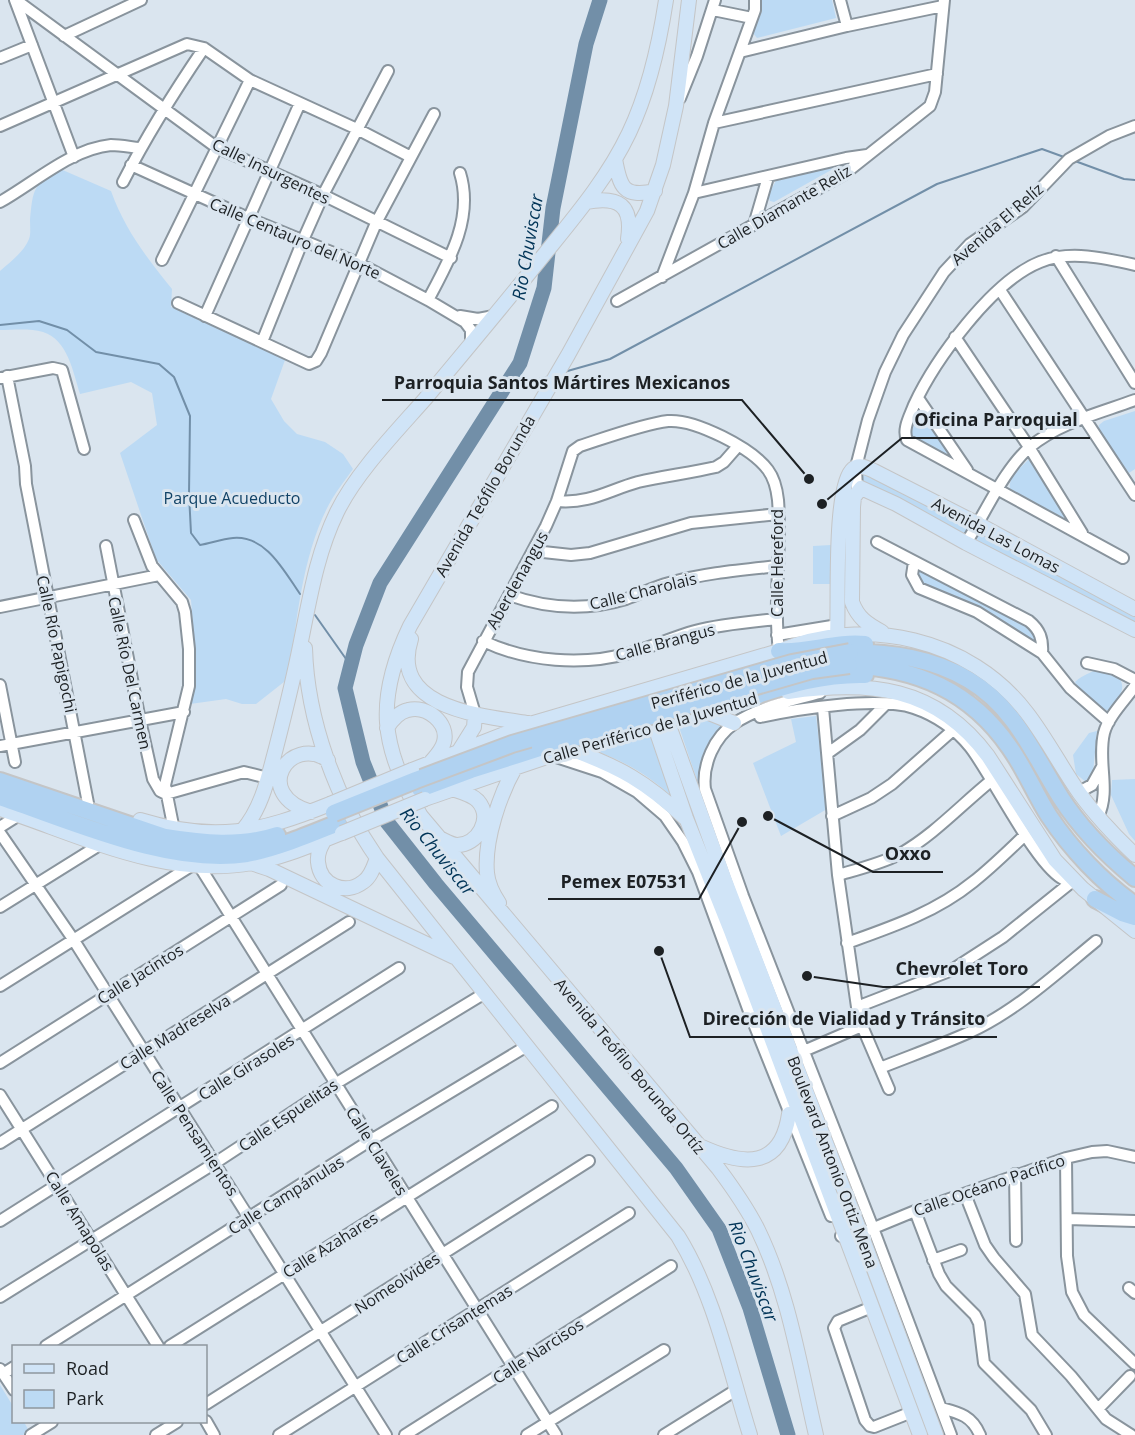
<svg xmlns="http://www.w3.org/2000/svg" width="1135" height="1435" font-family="'Open Sans',sans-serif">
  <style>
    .green { fill: #bcdaf4 }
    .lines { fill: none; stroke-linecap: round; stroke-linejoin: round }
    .stream { stroke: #728fa8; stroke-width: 2 }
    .river { stroke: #728fa8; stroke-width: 15 }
    .minor-casing { stroke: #89949d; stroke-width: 14 }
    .major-casing { stroke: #c4c5c6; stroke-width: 16 }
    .highway-casing { stroke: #c4c5c6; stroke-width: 20 }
    .minor { stroke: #fff; stroke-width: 10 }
    .major { stroke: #d0e4f7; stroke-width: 14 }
    .highway { stroke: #b0d2f1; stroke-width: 16 }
    .major-bridge-casing { stroke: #c4c5c6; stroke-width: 16; stroke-linecap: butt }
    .highway-bridge-casing { stroke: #c4c5c6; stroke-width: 20; stroke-linecap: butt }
    .major-bridge { stroke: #d0e4f7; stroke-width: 14 }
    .highway-bridge { stroke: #b0d2f1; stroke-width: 16 }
    .labels { text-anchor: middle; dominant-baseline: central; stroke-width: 6; stroke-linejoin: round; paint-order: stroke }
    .street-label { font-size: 16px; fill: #1d2124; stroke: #dae5ef }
    .park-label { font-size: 16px; fill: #114266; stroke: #dae5ef }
    .water-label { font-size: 18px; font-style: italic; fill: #003457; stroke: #dae5ef }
    .leader { fill: none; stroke: #1d2124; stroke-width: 2 }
    .callout-dot { fill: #1d2124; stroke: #dae5ef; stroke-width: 2 }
    .callout-label { font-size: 18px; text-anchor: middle; font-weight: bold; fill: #1d2124; stroke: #dae5ef; stroke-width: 6; stroke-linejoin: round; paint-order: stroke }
  </style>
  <rect width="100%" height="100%" fill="#dae5ef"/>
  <!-- green -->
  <path class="green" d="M761,0H832L836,18L757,38L753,33L762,11Z
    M839,161L842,164L774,202L770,201L768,195L777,179Z
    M58,168L111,191C125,230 147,258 172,289L171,307L285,360L271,399L284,421L297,434L325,442L343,454L353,469C346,479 338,489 332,499C303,548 296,623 289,678L256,704H242L226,699L190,704L196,665L191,600L156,559L120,453L157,425L152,393L131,382L80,394C73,372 68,340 43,332C30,328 13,330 0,330V271C10,262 24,252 29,239C31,234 30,226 30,220C33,189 33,186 58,168Z
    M1135,411V469L1129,473L1098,430L1099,425L1104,421Z
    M920,412L923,413L948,449L946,455L915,440L911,435L916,417Z
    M1029,459L1032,460L1066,515L1064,518L1010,489C1008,476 1021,468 1029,459Z
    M864,470L969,526L967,533L964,535L865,483L860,479L861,473Z
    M979,532L1135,614V626L980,543L977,540Z
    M831,545L832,584H813V546Z
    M922,571L1030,626L1036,640L1032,641L925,588L917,577L918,573Z
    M1099,668C1130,677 1126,690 1110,711C1093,707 1084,697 1075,682C1084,674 1089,674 1099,668Z
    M704,715L728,722C707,737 697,760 699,786L677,721Z
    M816,716L827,809L781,836L753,763L796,742L791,719Z
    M651,729L679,803C652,777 627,762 591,749Z
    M1097,731L1093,773L1086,782L1076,774L1073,755L1089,733Z
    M1135,779V841L1129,834L1111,795L1112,780Z
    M0,1385L13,1406L14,1422H24L29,1431L23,1435H0Z"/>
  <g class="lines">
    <!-- stream -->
    <path class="stream" d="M1075,161L1124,179L1135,180
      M0,325L39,321L67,330L96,352L159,364L174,377L190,416L189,494L191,533L200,545C211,543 222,539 233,538C266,535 284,571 300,594
      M564,372L610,359L937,184L1042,149L1064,157
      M503,389L550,376
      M315,615L351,666"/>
    <!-- river -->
    <path class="river" d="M600,0L586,44L553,208L544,288L520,363L380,583L356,645L345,688L363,762L387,822L436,884L676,1168L719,1229L750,1308L788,1435"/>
    <defs>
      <path id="minor" d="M15,0L74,157
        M16,0L216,147L323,195L451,258
        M840,0L847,26
        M713,10L752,18
        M64,36L141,0
        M740,52L847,26L943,6
        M0,58L32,45
        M680,98L697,56L715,0
        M714,123L937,74
        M0,126L187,44L204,48L250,80L357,129L411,157
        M131,165L248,218L358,263L428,300L465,322L471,330V344
        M123,182C147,135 174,92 204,48
        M694,193L846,158L867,155
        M0,202C34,183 71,149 111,145C120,145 130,147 139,148
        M754,225L768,177
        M1056,256L1135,383
        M162,260L250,80
        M662,277L694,193L714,123L755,10V0
        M1000,290L1135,495
        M428,300C449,261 474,218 460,173
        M617,301L843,175L930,106L935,92L944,0
        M178,303L309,364L316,361L321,353L376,223L434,114
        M205,316L300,103
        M460,316L478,319L494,316
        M955,337L1029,447L1082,533
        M262,342L303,240L323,195L388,71
        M7,376L25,466L26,484L88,803
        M0,378L53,368L62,370L84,449
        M918,398L967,470
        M857,491L856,467L868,420L885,372L903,335L944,272L970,244L1023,207L1069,159L1109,136L1135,126
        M557,501C590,504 609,490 638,482C664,476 690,473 716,467L724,462L738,446
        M134,520L152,566L182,602L185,612L189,649V686L165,785L174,830
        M877,542L1029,621C1040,630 1043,639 1042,653
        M966,543C985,514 1004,469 1030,447C1058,423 1100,413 1135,400
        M106,546L140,720L153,779L160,791L166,794L244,772L268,778
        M534,551L571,555L590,553L691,523L778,514
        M1123,558L907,440C902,429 910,416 914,405C935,360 992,281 1040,262C1069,250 1105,258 1135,265
        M914,562L912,575L919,588L977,612L1042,653L1070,688L1109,722
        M509,595C548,609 586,611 626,599C640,594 654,587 669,583C704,573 741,570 778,566
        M0,607L159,575
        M777,635L838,625
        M483,641C527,662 583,666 630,653C652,647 673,637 695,631C722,624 750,622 777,619
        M1087,663L1114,669L1135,680
        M0,685L15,762
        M820,693C792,700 759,707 735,723C714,737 702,765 705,789L743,896L873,1228L951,1435
        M823,708L838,875L857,1007L862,1026L889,1089
        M475,714L467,687L468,672L546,526L557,501L573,451L580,446C605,438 643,424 668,421C695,419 752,448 768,470C774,478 777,491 778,500C782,550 773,601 779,651
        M760,717C797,709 878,696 914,708C935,715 956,729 970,747C991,773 1038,870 1065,880C1068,881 1071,881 1074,880
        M0,746L184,712
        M828,753L860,730L886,704
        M550,755L602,772L637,792L665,816L683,842L698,872L750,1014L831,1216
        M1079,792L1092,785L1102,767
        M832,816L871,798L892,784L953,730
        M1098,817C1111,790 1097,762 1104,733C1108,717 1125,700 1135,686
        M0,827L19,815
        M0,833L73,939L386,1435
        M200,867L556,1435
        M838,875C859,869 880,864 900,854C934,835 962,804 992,780
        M0,907L101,844
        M847,943C892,927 936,912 973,882C991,868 1008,851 1025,835
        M0,986L191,866
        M857,1007L952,970L1003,937L1074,880
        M799,1053L862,1026
        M0,1063L281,885
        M880,1068C910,1056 941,1045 970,1032C1016,1011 1057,973 1096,941
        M0,1095L158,1346
        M0,1143L349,922
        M1066,1158L1067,1256L1072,1292L1084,1315L1135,1364
        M1015,1174L1016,1241
        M965,1194L985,1245L994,1258L1025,1294L1032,1335L1071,1376L1106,1419L1131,1435
        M915,1211L939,1274L946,1286L975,1315L979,1323L984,1363L1031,1410L1046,1435
        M1068,1219L1135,1221
        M0,1221L399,968
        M841,1236L847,1239L915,1211L1066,1158L1092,1152L1107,1151L1135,1157
        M933,1260L961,1250
        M1129,1288L1135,1293
        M0,1297L215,1163L335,1084L485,993
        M872,1307L838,1321L834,1328L865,1420L870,1426L874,1427L912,1412
        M46,1346L371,1140L527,1046
        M170,1346L552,1106
        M0,1369L14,1390
        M3,1374L14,1367
        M206,1404L589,1161
        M941,1408C960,1413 972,1416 980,1435
        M1098,1409L1130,1376
        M206,1421L214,1435
        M31,1435L52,1422
        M156,1435L177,1422
        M279,1435L629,1213
        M405,1435L671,1266
        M527,1435L664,1350
        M664,1435L736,1390"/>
      <path id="major" d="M689,0L676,106L663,165L647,211L568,355L410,626C375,699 380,747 421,816L718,1168C733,1188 747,1208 758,1230C789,1294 800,1367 816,1435
        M615,159C620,187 623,198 655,191
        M586,202C619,196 633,205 628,239
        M882,632C867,624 858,618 852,602L853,507L854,497L861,488L896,504L966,543L1135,630
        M837,635C839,605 833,485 853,469C859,463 867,468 874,471L978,524L1135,609
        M411,639C389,708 481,716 528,723
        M305,648C307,720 336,799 377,858L678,1236C715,1296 729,1368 750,1435
        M788,692C869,680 936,686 988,756L1055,860L1083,889L1135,931
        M704,711L734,723
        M664,712L724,878L861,1234L936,1435
        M651,715L686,818L731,931L920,1435
        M387,728C392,720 399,712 408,710C427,705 449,723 444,742C442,750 436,756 431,762
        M570,749C620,767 646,782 685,818
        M459,751L474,727L475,714
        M412,770L530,724L779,651C865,615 970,638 1027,713C1047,739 1061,767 1080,794C1096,816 1115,836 1135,855
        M425,799C514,768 603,736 695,713C716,708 736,700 757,697
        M0,809C80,835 165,879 252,863C283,858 313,844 342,833
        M311,812C251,794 289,734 328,760
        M140,820C215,843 260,832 330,804
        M242,831C262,808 268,778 276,748C285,713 294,677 301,641C310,597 317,553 337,512C356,473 396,432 425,399C466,350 507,301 547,251C577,214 608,177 629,133C649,91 659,46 666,0
        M439,838C444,840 450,844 456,845C478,846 493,818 478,801C471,794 461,792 452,789
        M325,839C321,846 317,853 318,862C320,885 345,896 363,882C371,877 374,866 377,858
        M254,864L269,869L454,957
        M499,903C493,894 488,884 487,873C484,840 500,794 516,766
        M702,1147C744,1166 781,1169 789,1114"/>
      <path id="highway" d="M779,651C808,653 836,641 865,644
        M850,652C892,653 933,658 969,680C1015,707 1034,755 1061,798C1081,829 1107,855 1135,878
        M849,665C917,668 971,691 1010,748C1025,769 1035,794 1049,816C1071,849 1102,882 1135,905
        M749,698C787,685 824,674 865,675
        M0,781L165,837C202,843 241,847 277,835
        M420,789L471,770L540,748
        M0,797C72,821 170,866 247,854C278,848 308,835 338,823
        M1095,899L1122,913L1135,917"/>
    </defs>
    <!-- minor casing -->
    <use href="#minor" class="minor-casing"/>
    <!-- major casing -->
    <use href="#major" class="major-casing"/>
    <!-- highway casing -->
    <use href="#highway" class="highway-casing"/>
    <!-- minor -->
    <use href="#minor" class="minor"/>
    <!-- major -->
    <use href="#major" class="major"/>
    <!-- highway -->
    <use href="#highway" class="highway"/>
    <defs>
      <path id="major-bridge" d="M330,804L412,770
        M342,833L425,799"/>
      <path id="highway-bridge" d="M540,748L812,670L849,665
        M334,813L416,780L512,744L792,663L850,652"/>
    </defs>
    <!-- major-bridge casing -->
    <use href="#major-bridge" class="major-bridge-casing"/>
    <!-- highway-bridge casing -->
    <use href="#highway-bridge" class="highway-bridge-casing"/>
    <!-- major-bridge -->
    <use href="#major-bridge" class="major-bridge"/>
    <!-- highway-bridge -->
    <use href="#highway-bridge" class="highway-bridge"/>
  </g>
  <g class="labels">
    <!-- street labels -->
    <g class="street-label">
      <text transform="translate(271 171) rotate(26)">Calle Insurgentes</text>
      <text transform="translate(784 207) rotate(-30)">Calle Diamante Reliz</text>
      <text transform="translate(997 224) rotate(-41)">Avenida El Relíz</text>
      <text transform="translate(295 238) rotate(23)">Calle Centauro del Norte</text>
      <text transform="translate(485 496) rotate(-60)">Avenida Teófilo Borunda</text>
      <text transform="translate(996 535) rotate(28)">Avenida Las Lomas</text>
      <text transform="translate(777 563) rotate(-90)">Calle Hereford</text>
      <text transform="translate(517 580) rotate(-61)">Aberdenangus</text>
      <text transform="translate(643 591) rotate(-14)">Calle Charolais</text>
      <text transform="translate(665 642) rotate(-15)">Calle Brangus</text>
      <text transform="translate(57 644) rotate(78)">Calle Río Papigochi</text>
      <text transform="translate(130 673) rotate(78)">Calle Río Del Carmen</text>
      <text transform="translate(739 680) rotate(-15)">Periférico de la Juventud</text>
      <text transform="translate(650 728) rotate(-16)">Calle Periférico de la Juventud</text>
      <text transform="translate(140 974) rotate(-32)">Calle Jacintos</text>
      <text transform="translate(175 1032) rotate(-32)">Calle Madreselva</text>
      <text transform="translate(630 1066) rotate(50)">Avenida Teófilo Borunda Ortíz</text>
      <text transform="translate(246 1067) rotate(-32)">Calle Girasoles</text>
      <text transform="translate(288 1115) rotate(-34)">Calle Espuelitas</text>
      <text transform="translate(195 1133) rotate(57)">Calle Pensamientos</text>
      <text transform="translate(377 1151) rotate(58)">Calle Claveles</text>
      <text transform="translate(833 1162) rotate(69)">Boulevard Antonio Ortiz Mena</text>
      <text transform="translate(989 1185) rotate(-19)">Calle Océano Pacífico</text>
      <text transform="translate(286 1195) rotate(-32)">Calle Campánulas</text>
      <text transform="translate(80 1221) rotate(58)">Calle Amapolas</text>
      <text transform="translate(330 1245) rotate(-32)">Calle Azahares</text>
      <text transform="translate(397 1283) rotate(-33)">Nomeolvides</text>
      <text transform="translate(454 1324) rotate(-32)">Calle Crisantemas</text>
      <text transform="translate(538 1351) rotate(-33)">Calle Narcisos</text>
    </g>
    <!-- park labels -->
    <g class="park-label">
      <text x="232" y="498">Parque Acueducto</text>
    </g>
    <!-- water labels -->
    <g class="water-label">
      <text transform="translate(527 247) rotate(-80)">Rio Chuviscar</text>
      <text transform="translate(438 851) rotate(51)">Rio Chuviscar</text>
      <text transform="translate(754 1271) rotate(69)">Rio Chuviscar</text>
    </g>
  </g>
  <!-- callouts -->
  <path class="leader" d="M809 479L742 400H382M822 504L902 438H1090M768 816L873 872H943M742 822L699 899H548M807 976L883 987H1040M659 951L690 1037H997"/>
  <g class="callout-dot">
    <circle cx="809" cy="479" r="6"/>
    <circle cx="822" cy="504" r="6"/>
    <circle cx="768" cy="816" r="6"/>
    <circle cx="742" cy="822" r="6"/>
    <circle cx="807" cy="976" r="6"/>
    <circle cx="659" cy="951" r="6"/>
  </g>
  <g class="callout-label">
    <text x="562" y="389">Parroquia Santos Mártires Mexicanos</text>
    <text x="996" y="426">Oficina Parroquial</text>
    <text x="908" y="860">Oxxo</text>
    <text x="624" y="888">Pemex E07531</text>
    <text x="962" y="975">Chevrolet Toro</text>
    <text x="844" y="1025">Dirección de Vialidad y Tránsito</text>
  </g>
  <!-- legend -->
  <rect x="12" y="1345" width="195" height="78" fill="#dae5ef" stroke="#8e979e" stroke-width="1.5"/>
  <rect x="24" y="1364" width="30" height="9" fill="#d0e4f7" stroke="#8e979e" stroke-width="1.5"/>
  <text x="66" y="1375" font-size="18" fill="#1d2124">Road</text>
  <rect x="24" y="1390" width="30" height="18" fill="#bcdaf4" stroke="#8e979e" stroke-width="1.5"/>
  <text x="66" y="1405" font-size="18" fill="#1d2124">Park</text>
</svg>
